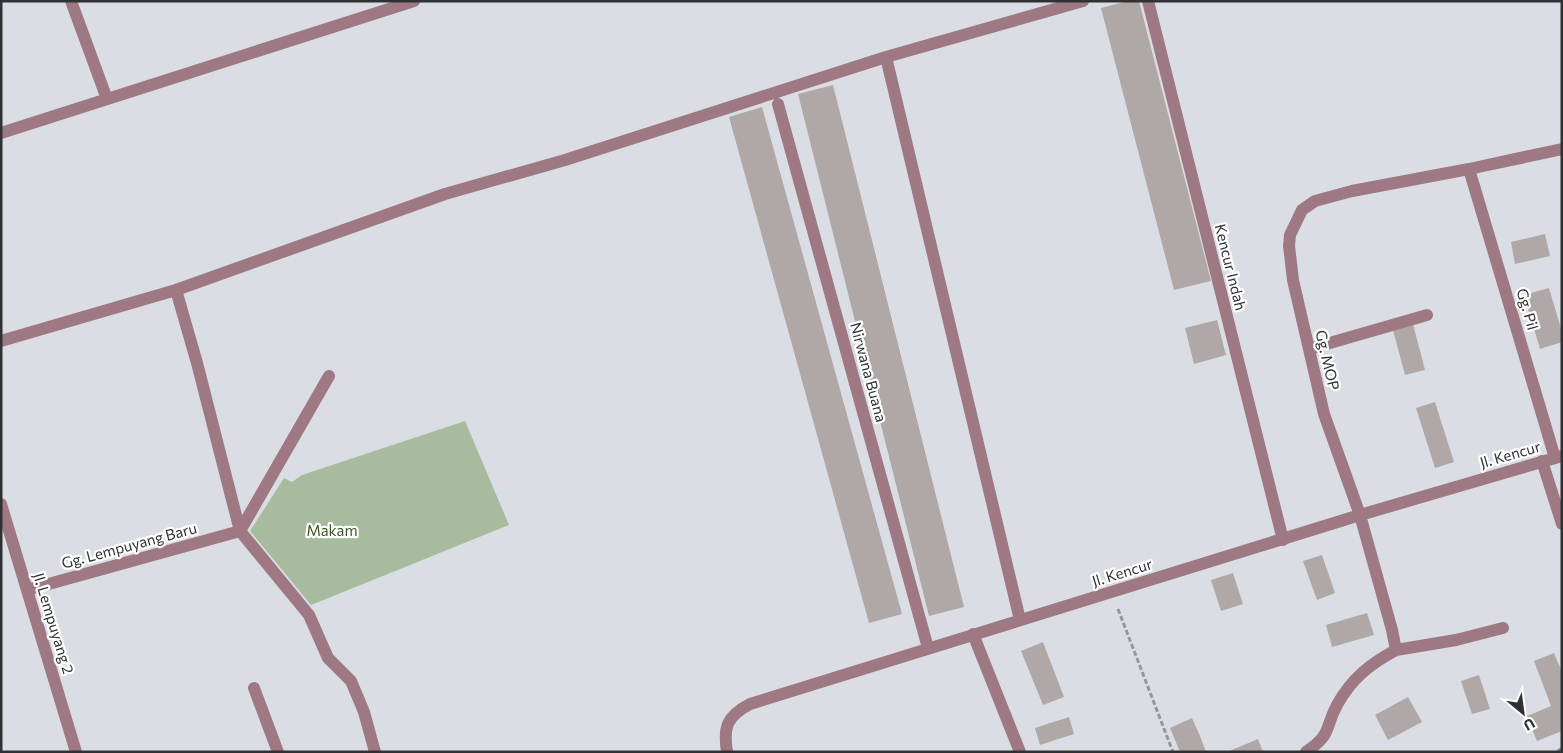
<svg xmlns="http://www.w3.org/2000/svg" width="1563" height="753" font-family="Commissioner,sans-serif">
  <style>
    .green { fill: #a8bb9f }
    .lines { fill: none; stroke-linecap: round; stroke-linejoin: round }
    .stream { stroke: #759495; stroke-width: 7 }
    .building { fill: #afa8a7 }
    .path { stroke: #94979c; stroke-width: 3; stroke-dasharray: 5 2.5; stroke-linecap: butt }
    .minor { stroke: #9e7983; stroke-width: 12 }
    .labels { text-anchor: middle; dominant-baseline: central; stroke-width: 4.5; stroke-linejoin: round; paint-order: stroke }
    .street-label { font-size: 15px; fill: #303133; stroke: #fff }
    .park-label { font-size: 15px; fill: #385428; stroke: #fff }
  </style>
  <rect width="100%" height="100%" fill="#dadee4"/>
  <!-- green -->
  <path class="green" d="M465,421L509,525L311,605L250,531L284,478L292,482L302,475Z"/>
  <g class="lines">
    <!-- stream -->
    <path class="stream" d="M1560,752L1562,751"/>
  </g>
  <!-- building -->
  <path class="building" d="M1128,1H1139L1211,281L1174,290L1101,8Z
    M833,85L964,607L929,616L798,94Z
    M762,107L902,614L869,623L729,117Z
    M1545,234L1550,256L1515,264L1511,242Z
    M1549,288L1562,332V342L1540,349L1524,295Z
    M1217,320L1226,355L1194,364L1185,328Z
    M1413,324L1425,370L1405,375L1393,330Z
    M1435,402L1454,462L1435,468L1416,408Z
    M1322,555L1335,593L1317,600L1303,561Z
    M1233,573L1243,604L1221,611L1211,580Z
    M1367,613L1374,635L1332,647L1326,625Z
    M1043,642L1064,697L1043,705L1021,651Z
    M1554,653L1562,672V731L1537,741L1527,716L1551,706L1534,661Z
    M1479,675L1490,709L1472,714L1461,681Z
    M1408,697L1422,722L1388,740L1375,715Z
    M1069,717L1074,734L1040,745L1035,728Z
    M1192,718L1200,736L1206,752H1180L1170,728Z
    M1258,739L1263,752H1227Z"/>
  <g class="lines">
    <!-- path -->
    <path class="path" d="M1118,609L1173,752"/>
    <!-- minor -->
    <path class="minor" d="M71,1L107,99
      M1148,1L1283,540
      M886,57L1020,620
      M778,104L928,648
      M1,133L414,1
      M1469,169L1555,458
      M176,290L197,363L240,531L309,615L328,658L351,681L364,712L375,752
      M1,341L176,290L445,194L565,160L886,57L1083,1
      M1309,349L1427,315
      M1542,461L1562,524
      M1,504L76,752
      M240,531L329,376
      M27,590L240,531
      M1503,628L1456,640L1396,650L1392,630L1360,515L1324,414L1293,280L1289,246L1290,235L1302,210L1315,201L1352,191L1469,169L1562,149
      M973,634L1020,752
      M254,688L278,752
      M727,752C723,727 727,716 750,704L1360,515L1562,456
      M1306,752C1333,733 1324,729 1337,705C1352,678 1370,664 1396,650"/>
  </g>
  <g class="labels">
    <!-- street labels -->
    <g class="street-label">
      <text transform="translate(1231 267) rotate(76)">Kencur Indah</text>
      <text transform="translate(1528 309) rotate(74)">Gg. Pil</text>
      <text transform="translate(1328 360) rotate(77)">Gg. MOP</text>
      <text transform="translate(869 372) rotate(75)">Nirwana Buana</text>
      <text transform="translate(1510 454) rotate(-16)">Jl. Kencur</text>
      <text transform="translate(129 545) rotate(-15)">Gg. Lempuyang Baru</text>
      <text transform="translate(1122 572) rotate(-17)">Jl. Kencur</text>
      <text transform="translate(54 623) rotate(73)">Jl. Lempuyang 2</text>
    </g>
    <!-- park labels -->
    <g class="park-label">
      <text x="332" y="530">Makam</text>
    </g>
  </g>
  <!-- border -->
  <rect width="1563" height="753" fill="none" stroke="#303133" stroke-width="5"/>
  <!-- north arrow -->
  <g transform="translate(1523 713) rotate(151)" stroke="#ffffff" stroke-width="4" paint-order="stroke">
  <path d="M0-4L9 19L0 12L-9 19Z" fill="#303133"/>
  <text y="-8" font-size="14" font-weight="bold" text-anchor="middle" fill="#303133">U</text>
  </g>
</svg>
